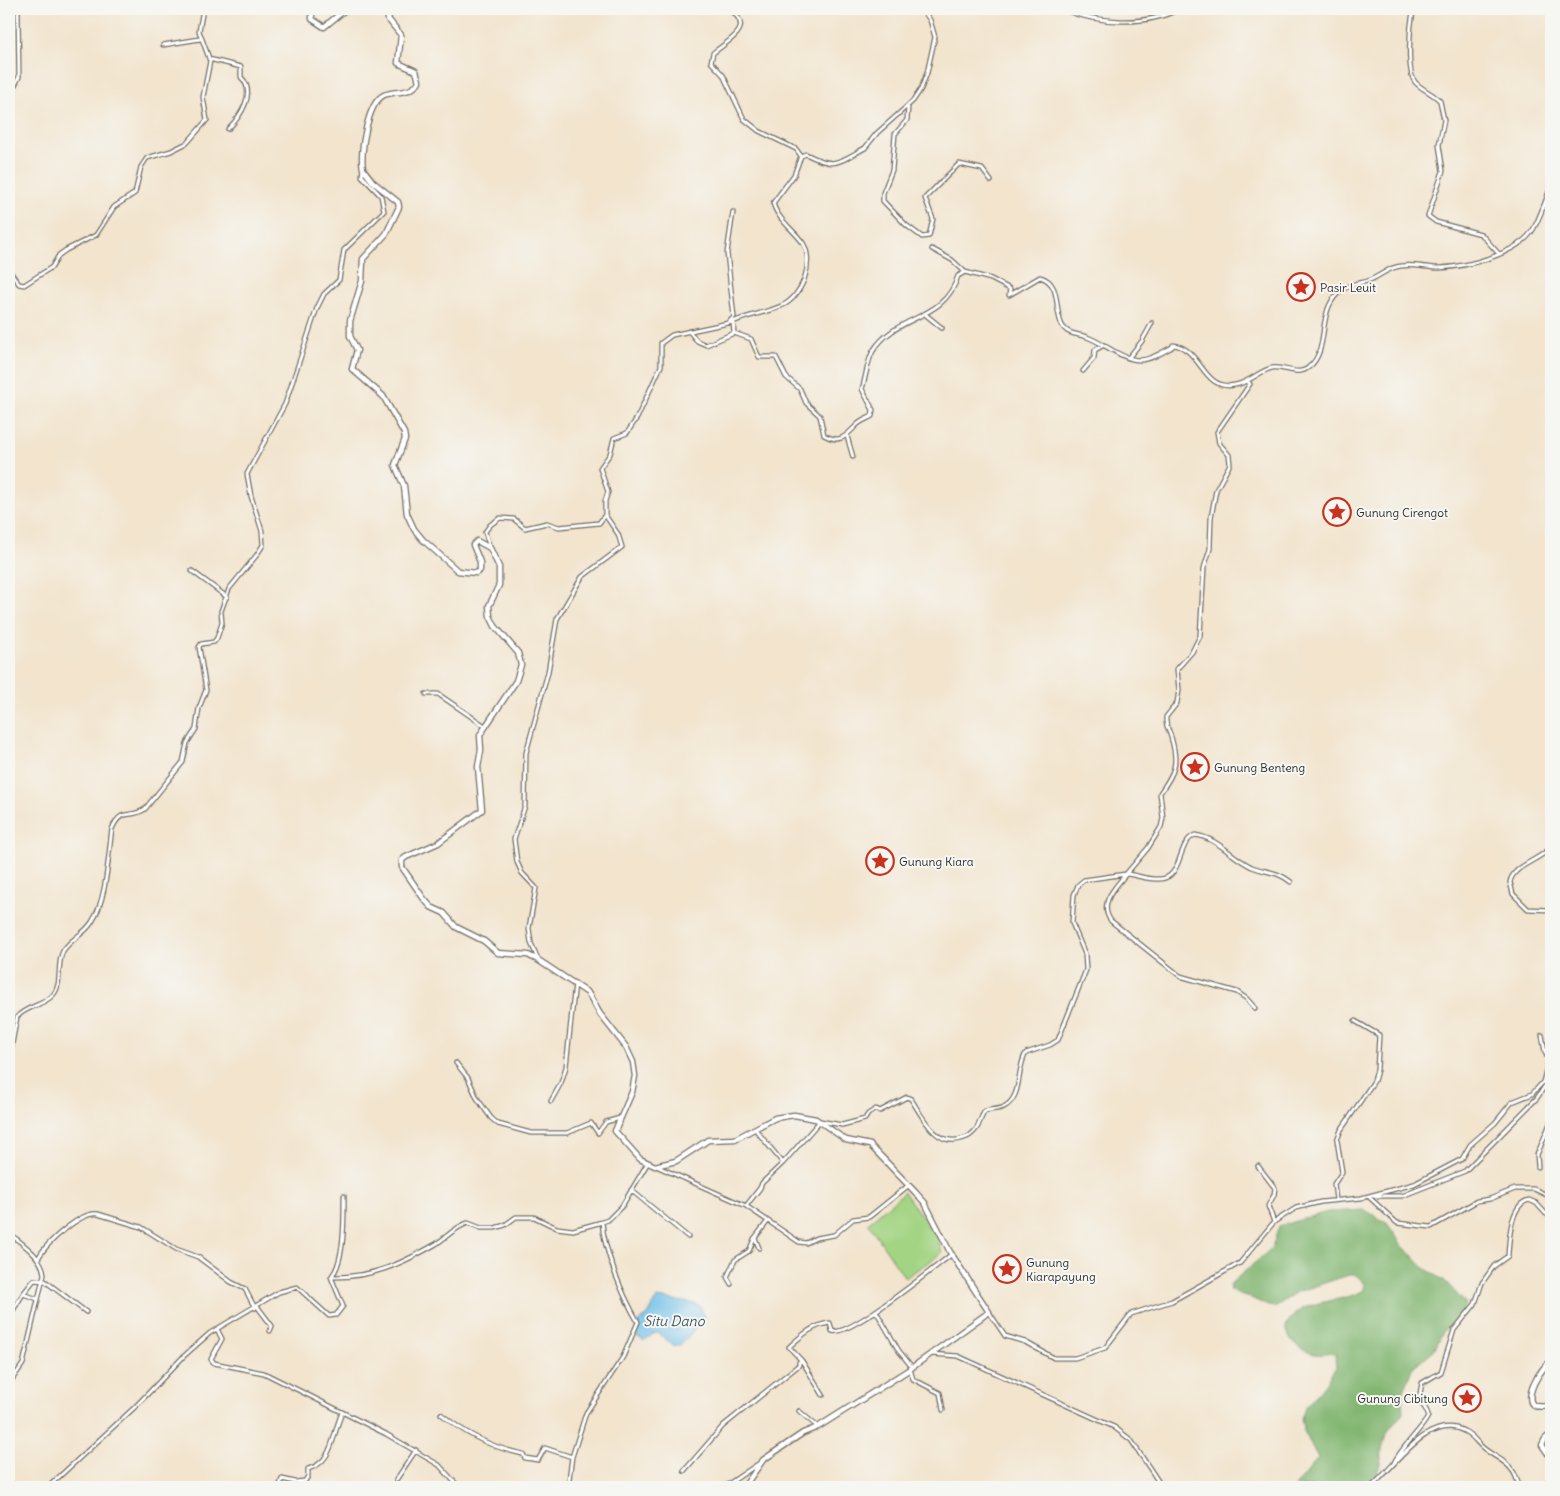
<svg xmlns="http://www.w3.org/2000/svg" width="1560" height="1496" font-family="Delius,sans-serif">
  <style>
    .green { fill: #a3d483; stroke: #678057 }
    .forest { fill: #82b671; stroke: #56704e }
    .water { fill: #6fc0ea; stroke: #4d768a }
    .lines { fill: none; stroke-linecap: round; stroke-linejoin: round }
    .minor-casing { stroke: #716c64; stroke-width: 5.5 }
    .tertiary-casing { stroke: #716c64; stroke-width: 7 }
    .minor { stroke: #fff; stroke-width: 3 }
    .tertiary { stroke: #fff; stroke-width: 4.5 }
    .labels { text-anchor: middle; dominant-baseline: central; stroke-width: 4; stroke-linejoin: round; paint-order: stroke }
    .poi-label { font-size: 12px; fill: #2b2b2b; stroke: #f6f6f2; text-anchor: start }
    .water-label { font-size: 14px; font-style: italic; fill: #3f5864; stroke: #f6f6f2 }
  </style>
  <rect width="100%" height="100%" fill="#f6f6f2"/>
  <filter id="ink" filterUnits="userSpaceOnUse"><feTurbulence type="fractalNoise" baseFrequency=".02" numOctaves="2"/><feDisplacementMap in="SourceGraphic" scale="10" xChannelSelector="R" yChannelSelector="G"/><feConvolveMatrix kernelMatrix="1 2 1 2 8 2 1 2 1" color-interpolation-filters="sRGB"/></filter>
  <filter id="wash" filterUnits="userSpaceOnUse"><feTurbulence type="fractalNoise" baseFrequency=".0096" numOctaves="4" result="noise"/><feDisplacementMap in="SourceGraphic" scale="20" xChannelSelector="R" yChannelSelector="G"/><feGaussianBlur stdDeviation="1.12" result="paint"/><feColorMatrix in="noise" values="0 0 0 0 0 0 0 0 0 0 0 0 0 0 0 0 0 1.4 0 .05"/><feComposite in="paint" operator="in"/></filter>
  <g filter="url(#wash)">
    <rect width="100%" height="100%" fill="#f2e4cd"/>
    <!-- green -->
    <path class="green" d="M904,1192L938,1239L942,1253L905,1278L868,1223Z"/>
    <!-- forest -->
    <path class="forest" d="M1365,1210L1387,1223L1401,1244L1423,1267L1445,1281L1466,1304L1460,1318L1443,1331L1435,1349L1412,1368L1402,1397L1403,1412C1399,1420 1390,1426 1386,1435C1378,1457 1386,1464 1368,1487H1294L1318,1458L1304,1431L1301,1418L1306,1406L1320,1391L1336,1367L1335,1354C1328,1352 1322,1356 1315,1354C1300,1351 1288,1341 1286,1326C1301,1296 1340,1305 1365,1290V1284L1356,1275H1349L1297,1292L1275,1307L1268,1306L1249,1297L1231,1291L1229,1285L1272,1248L1279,1226L1327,1212Z"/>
    <!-- water -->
    <path class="water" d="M657,1298L692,1303L701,1307L704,1318L680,1346L673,1345L658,1333L653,1334L644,1341L635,1335L639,1321L648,1315Z"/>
  </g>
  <g filter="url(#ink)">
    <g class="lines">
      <defs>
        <path id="minor" d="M729,9C757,29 727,41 713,53L711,62L723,75L744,119L759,131L796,149L801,156
          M1062,9C1096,23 1145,27 1179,9
          M1414,9C1410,23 1406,70 1415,82C1422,90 1433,93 1440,101L1444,120L1439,145L1443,171L1428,216L1436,222L1481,234L1499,254
          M163,45L200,39
          M209,59L241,67V77C257,93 240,117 228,129
          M9,89L15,85L19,77L18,9
          M908,107L907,120L895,134L892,170L883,193V201L906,225L922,237L929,236L933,219L925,198L959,164L982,169L991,181
          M932,249L952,260L965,272
          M9,270L19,284L24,285L52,267L59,255L66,250L96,235L114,207L135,193L141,167L147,158L171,151L187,143L207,120L203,97L210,61L199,31L203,9
          M926,315L942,328
          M730,321L734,317L727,253L733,212
          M733,322C749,315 766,313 781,306C802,298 815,262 803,243C794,230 777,219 773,203L794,175L801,156L806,154C835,169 837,163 865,148L877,133L913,101L921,89L927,73L935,37L930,20L922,9
          M689,331L697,341L706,345L734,333
          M1129,357L1142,341L1152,323
          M1083,371L1094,358L1095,350L1104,345
          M847,436L853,457
          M490,548L485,532L490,525L500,518L514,519L525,528L547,523L559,527L599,523L605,515
          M192,571L227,597
          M426,694H438L485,726
          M1551,847C1541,860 1513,865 1510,882L1513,894L1528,909L1551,910
          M538,959L531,943L529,928L536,888L522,873L517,862L514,839L525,806L526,753L548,672L557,619L582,577L622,547L618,534L605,515V501L608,492L600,468L610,454L614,438L627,433L637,418L661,366V343L672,335L733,322L734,333L751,339L759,357H776L786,377L800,389L806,403L820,416L824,435C842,445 847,434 858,424C862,420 868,419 872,416L873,410L862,389C866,377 867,362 873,351C897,313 944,322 958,276L965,272L991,279L1010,289L1009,295L1040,277C1063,283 1053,312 1063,327C1069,335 1079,334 1087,337C1104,343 1122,360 1140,360C1151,360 1163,352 1172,347L1173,345C1201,347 1202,392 1235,385C1249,383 1259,371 1272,368C1285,366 1298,377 1309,367C1333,348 1312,303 1349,286C1355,283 1361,283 1367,281C1380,277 1388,267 1401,266C1414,264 1427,268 1439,268C1466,267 1520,254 1534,228C1541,215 1546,200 1551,186
          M1255,1008L1247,999L1237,992L1180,976L1111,921C1098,903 1115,888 1126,874C1137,875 1149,880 1160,879C1183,878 1177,842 1195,835C1218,838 1232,858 1252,867C1268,873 1277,871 1291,882
          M1542,1035L1545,1052L1551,1066
          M9,1060L17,1017C26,1006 43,1006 53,995C63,984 56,965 63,951C70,939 85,934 92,922C107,899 108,856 112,829C122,806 130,820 145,809L183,762L187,743L196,729L199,708L206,690L199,647L201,644L214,642L217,638L222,623L221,611L229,589L256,556L263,545L262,531L251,496L247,474L285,404L317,308L324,294L339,280L344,250L384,211L381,196L362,176L363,169
          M456,1063L468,1078L477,1098L491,1118L498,1124L531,1133H567L591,1123L598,1133L606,1122L620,1118
          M551,1101L561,1083L566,1067L575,983
          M755,1129L783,1163
          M656,1166L746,1206L799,1242L806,1243L816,1238L834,1235L853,1219L869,1217L909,1185
          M1258,1166L1275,1188L1274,1195L1268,1206L1274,1222
          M1538,1167L1537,1155L1551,1121
          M631,1190L688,1237
          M1373,1196H1402L1465,1171L1537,1098L1551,1077
          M1369,1197L1397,1223L1431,1227L1477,1201L1490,1199L1515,1189H1534L1551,1197
          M1336,1200L1334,1184L1342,1172L1337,1140L1341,1130L1374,1081L1377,1070L1379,1035L1355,1021
          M746,1206L760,1188L762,1183L783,1163L820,1121L842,1125L865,1119L868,1114L876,1109L880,1111L907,1097L911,1099C922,1116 936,1147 961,1139C967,1138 973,1134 977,1128C980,1123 981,1116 985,1111C991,1109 998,1110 1004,1107C1023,1097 1016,1069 1026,1053L1050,1045L1058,1040L1086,970L1085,954L1072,923L1074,895L1078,885L1084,880L1126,874L1148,848L1161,827L1163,818L1160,793C1175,772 1179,764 1171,737C1169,730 1165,725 1166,717L1177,703L1179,690L1177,669L1192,652L1200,636L1204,568L1210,549L1211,518L1216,490L1230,464L1229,455L1219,443L1217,432L1250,384L1247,381
          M9,1233C22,1244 42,1256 44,1274L23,1364L9,1384
          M755,1238L759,1248
          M38,1259C45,1244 81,1211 98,1214L141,1227L176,1249L198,1257L231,1282L245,1289L255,1308
          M332,1276C345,1259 344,1217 344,1196
          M731,1284L727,1277L735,1260L749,1251L754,1239L768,1221
          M23,1294L34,1280L45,1281L86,1312
          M257,1306L272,1326L270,1331
          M876,1311L899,1351L912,1367
          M989,1312L1005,1336L1025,1342L1054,1358H1075L1105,1348L1131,1314L1172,1301L1240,1263L1274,1222L1296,1208L1321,1202L1361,1198L1399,1188L1414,1184L1462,1159L1470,1145L1495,1123L1512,1102L1532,1094L1543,1082L1551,1051
          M9,1317L23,1294L38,1299
          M217,1329L222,1339L211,1359L214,1363L264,1373L386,1434L439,1465L459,1487
          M931,1354L958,1356L1114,1427L1131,1440L1162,1487
          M802,1361L823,1395
          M910,1369L913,1379L940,1393L943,1410
          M799,1411L818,1427
          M441,1414C464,1433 493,1448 523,1454L525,1458L538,1460L545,1448L572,1457
          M1394,1463C1399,1450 1428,1422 1428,1416C1428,1409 1421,1405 1419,1399L1422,1383L1441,1372L1454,1330L1475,1304L1482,1283L1494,1266L1508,1256C1509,1241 1510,1204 1529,1200L1536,1203L1546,1214H1551
          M684,1471L723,1426L799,1365V1362L802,1361L789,1347C802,1335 813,1325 830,1323L832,1331C848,1338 935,1267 952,1254
          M396,1480L416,1450
          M48,1487L135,1407L184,1356L210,1333L279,1292L297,1287L329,1316L336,1315L343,1306L331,1277C372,1278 401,1264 436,1244C447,1237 455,1227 468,1223L481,1228H495L505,1225L516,1217H534L557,1228L573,1230L602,1222L608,1220L622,1206L647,1164
          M279,1487L282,1479L295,1482L305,1481L308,1476V1469C334,1462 332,1434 342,1413
          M568,1487L572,1457L586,1413L623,1357L638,1322C623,1296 604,1252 602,1222
          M724,1487L761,1462
          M1371,1487C1393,1469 1428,1412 1464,1431C1471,1434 1476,1441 1481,1446C1490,1455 1506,1460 1512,1470C1516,1474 1517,1482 1520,1487"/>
        <path id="tertiary" d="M312,9V19L324,27L346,9
          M390,9L388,19L401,35L398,63L416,71L419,81C412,95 396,90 384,95C367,103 360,153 363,169L373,182L398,202L399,207L386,234L363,259L362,281L350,321V336L357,350L352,369L383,396L404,433L405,439L395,465L404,486L407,514L414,529L423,540L458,571L476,573L480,570V562L473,545L477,541L490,548L499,567V585L489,606L490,616L495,626L518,653L521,665L516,681L480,735L481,750L478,767L482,810L438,843L406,857L402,860V867L424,899L431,907L444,913L456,927L484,941L498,953L528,955L538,960L588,993L600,1014L626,1047L633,1062L635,1076L632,1092L615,1131L640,1159L655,1166L676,1161L708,1140L735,1139L775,1118L794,1115L816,1119L846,1140L870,1145L916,1193L925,1203L950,1252L989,1312L910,1369L818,1427L803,1433L763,1460L744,1487
          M1551,1362C1542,1365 1521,1400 1535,1406C1539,1407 1547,1406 1551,1406
          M1551,1434L1545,1439L1542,1445L1551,1458"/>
      </defs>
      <!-- minor casing -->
      <use href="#minor" class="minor-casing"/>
      <!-- tertiary casing -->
      <use href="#tertiary" class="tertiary-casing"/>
      <!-- minor -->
      <use href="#minor" class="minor"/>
      <!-- tertiary -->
      <use href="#tertiary" class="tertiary"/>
    </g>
  </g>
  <!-- icons -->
  <defs>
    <symbol id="sight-ring" viewBox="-11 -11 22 22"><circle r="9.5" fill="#f6f6f2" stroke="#c8321e" stroke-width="1.5"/><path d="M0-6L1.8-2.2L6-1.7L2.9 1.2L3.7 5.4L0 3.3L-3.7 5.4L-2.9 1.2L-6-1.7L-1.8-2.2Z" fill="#c8321e"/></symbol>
  </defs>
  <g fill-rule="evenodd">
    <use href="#sight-ring" x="1285" y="271" width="32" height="32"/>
    <use href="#sight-ring" x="1321" y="496" width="32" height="32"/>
    <use href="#sight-ring" x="1179" y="751" width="32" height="32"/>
    <use href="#sight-ring" x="864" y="845" width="32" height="32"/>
    <use href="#sight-ring" x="991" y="1253" width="32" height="32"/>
    <use href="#sight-ring" x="1451" y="1382" width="32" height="32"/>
  </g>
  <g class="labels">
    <!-- poi labels -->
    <g class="poi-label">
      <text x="1320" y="287">Pasir Leuit</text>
      <text x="1356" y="512">Gunung Cirengot</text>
      <text x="1214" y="767">Gunung Benteng</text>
      <text x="899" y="861">Gunung Kiara</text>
      <text x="1026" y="1262">Gunung<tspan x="1026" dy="14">Kiarapayung</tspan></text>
      <text x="1448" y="1398" text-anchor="end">Gunung Cibitung</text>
    </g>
    <!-- water labels -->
    <g class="water-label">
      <text x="674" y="1321">Situ Dano</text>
    </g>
  </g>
  <!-- margin -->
  <rect width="1560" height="1496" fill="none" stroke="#f6f6f2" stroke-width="30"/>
</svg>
